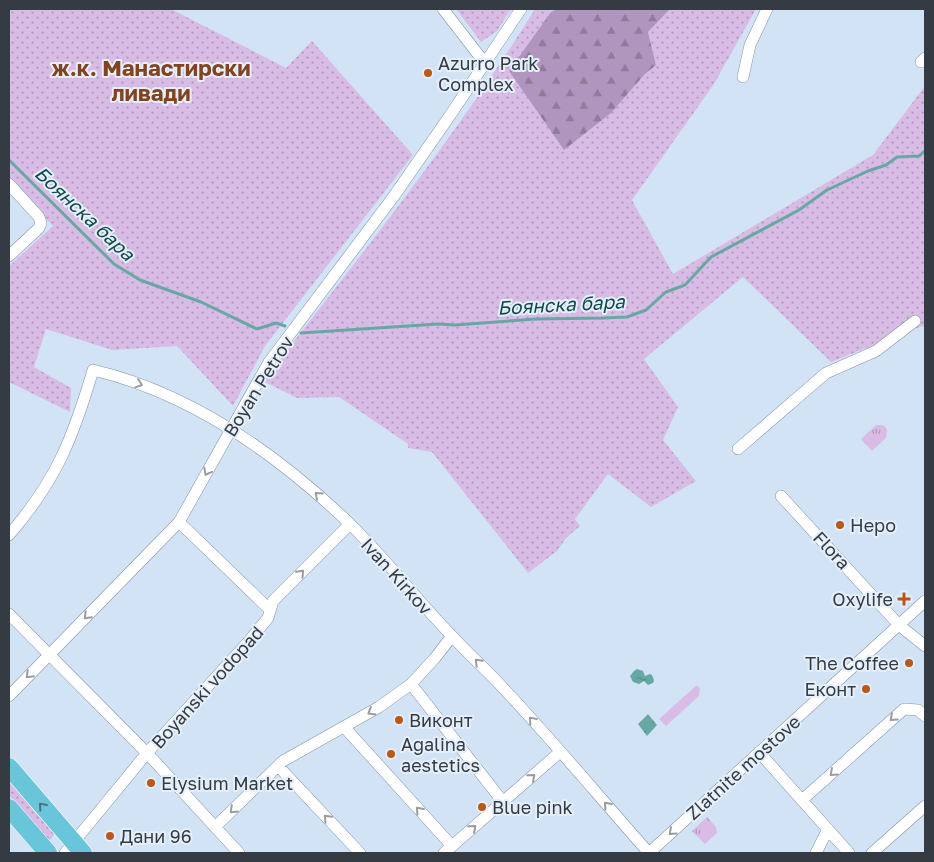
<svg xmlns="http://www.w3.org/2000/svg" width="934" height="862" font-family="'Golos Text',sans-serif">
  <style>
    .grass { fill: url(#grass-dots) }
    .forest { fill: url(#forest-firs) }
    .park { fill: url(#park-tufts) }
    .water { fill: url(#water-ripples) }
    .lines { fill: none; stroke-linecap: round; stroke-linejoin: round }
    .stream { stroke: #68a8a4; stroke-width: 3 }
    .minor-casing { stroke: #8392a4; stroke-width: 12 }
    .primary-casing { stroke: #fff; stroke-width: 19 }
    .minor { stroke: #fff; stroke-width: 11 }
    .primary { stroke: #69c5da; stroke-width: 18 }
    .oneway { stroke: #9a9da0 }
    .oneway2 { stroke: #49727f }
    .poi-dot { fill: #ba5819; stroke: #e5effb; stroke-width: 2 }
    .labels { text-anchor: middle; dominant-baseline: central; stroke-width: 4; stroke-linejoin: round; paint-order: stroke }
    .poi-label { font-size: 18px; fill: #343b42; stroke: #e5effb; text-anchor: start }
    .street-label { font-size: 18px; fill: #343b42; stroke: #e5effb }
    .water-label { font-size: 19px; font-style: italic; fill: #114b48; stroke: #e5effb }
    .district-label { font-size: 22px; font-weight: bold; fill: #82431e; stroke: #e5effb }
  </style>
  <defs>
    <pattern id="grass-dots" width="8" height="8" patternUnits="userSpaceOnUse" patternTransform="scale(1.25)"><rect width="8" height="8" fill="#d8bce5"/><path d="M2 2h.1M6 6h.1" fill="none" stroke="#b09abb" stroke-width="1.8" stroke-linecap="round"/></pattern>
    <pattern id="forest-firs" width="22" height="20" patternUnits="userSpaceOnUse" patternTransform="scale(1.25)"><rect width="22" height="20" fill="#b095be"/><path d="M5 1l3.5 6h-7zM16 11l3.5 6h-7z" fill="#907b9c"/></pattern>
    <pattern id="park-tufts" width="24" height="20" patternUnits="userSpaceOnUse" patternTransform="scale(1.25)"><rect width="24" height="20" fill="#d8bce5"/><path d="M3 7l-1-3M5 7V3M7 7l1-3M15 17l-1-3M17 17v-4M19 17l1-3" fill="none" stroke="#b09abb"/></pattern>
    <pattern id="water-ripples" width="26" height="14" patternUnits="userSpaceOnUse" patternTransform="scale(1.25)"><rect width="26" height="14" fill="#68a8a4"/><path d="M2 4q2-2 4 0t4 0M15 11q2-2 4 0t4 0" fill="none" stroke="#568a87"/></pattern>
  </defs>
  <rect width="100%" height="100%" fill="#d3e3f6"/>
  <!-- grass -->
  <path class="grass" d="M9,9H171L286,68L312,41L413,155L265,346L233,406L177,346L112,350L46,329L34,367L71,388L70,412L9,382V266L53,226L9,179Z
    M456,9H511L497,31L481,42Z
    M535,9H557L551,12L644,75L656,65L648,32L670,9H756L714,84L632,200L673,274L873,155L925,86V328L922,326L831,362L743,277L644,359L678,407L663,440L696,481L651,507L608,474L575,519L580,526L566,538L557,551L528,573L432,452L408,448V444L339,397L297,398L263,381C357,260 454,140 535,9Z
    M9,780L55,834L48,842L9,795Z"/>
  <!-- forest -->
  <path class="forest" d="M557,9H670L648,32L656,65L644,75L611,113L564,150L509,71L551,12Z"/>
  <!-- park -->
  <path class="park" d="M876,425H883L887,429L886,438L872,451L861,439Z
    M697,685L700,688L699,696L666,726L659,719Z
    M707,817L716,827L717,833L705,844L692,831Z"/>
  <!-- water -->
  <path class="water" d="M637,669L643,671L645,676L650,674L652,675L654,680L653,683L648,685L644,681L639,684L633,682L630,676L634,671Z
    M648,714L657,725L647,736L638,724Z"/>
  <g class="lines">
    <!-- stream -->
    <path class="stream" d="M9,160L114,264L140,280L201,302L257,329L276,323L285,326
      M301,333L438,324L455,325L536,319L603,318L627,317L646,310L666,292L685,285L711,257L799,210L827,190L868,171L886,165L897,157L919,156L925,151"/>
    <defs>
      <path id="minor" d="M443,9L484,62
        M921,62L925,58
        M743,77L750,45L767,9
        M9,184L39,217L41,223L39,228L9,256
        M738,449L826,373L876,351L915,321
        M781,496L899,625L925,646
        M179,522L269,609
        M9,535C56,481 73,438 93,370C191,393 277,454 349,523C385,558 416,599 451,635C468,654 487,670 504,689C554,742 601,799 649,853
        M9,614L147,753L239,853
        M411,684L503,802
        M9,696L179,522L269,362L394,196L451,114L521,9
        M345,728L452,846
        M759,752L849,853
        M278,766L360,853
        M802,800L904,709L918,710L925,716
        M215,827L283,761L379,707L411,684L435,658L452,636
        M65,853L147,753L249,641L268,618L273,601L350,524
        M444,853L560,752
        M649,853L925,601
        M816,853L828,829
        M872,853L925,806"/>
      <path id="primary" d="M9,767L83,853
        M9,808L48,853"/>
    </defs>
    <!-- minor casing -->
    <use href="#minor" class="minor-casing"/>
    <!-- primary casing -->
    <use href="#primary" class="primary-casing"/>
    <!-- minor -->
    <use href="#minor" class="minor"/>
    <!-- primary -->
    <use href="#primary" class="primary"/>
  </g>
  <!-- one-way arrows -->
  <defs><path id="oneway-chevron" d="M-2-3.5L2.5 0L-2 3.5" fill="none" stroke-width="1.6" stroke-linecap="round" stroke-linejoin="round" transform="scale(1.25)"/></defs>
  <g class="oneway">
    <use href="#oneway-chevron" transform="translate(139 384) rotate(19)"/>
    <use href="#oneway-chevron" transform="translate(207 472) rotate(118)"/>
    <use href="#oneway-chevron" transform="translate(318 495) rotate(-138)"/>
    <use href="#oneway-chevron" transform="translate(301 573) rotate(-46)"/>
    <use href="#oneway-chevron" transform="translate(87 616) rotate(135)"/>
    <use href="#oneway-chevron" transform="translate(478 662) rotate(-135)"/>
    <use href="#oneway-chevron" transform="translate(29 675) rotate(135)"/>
    <use href="#oneway-chevron" transform="translate(371 712) rotate(149)"/>
    <use href="#oneway-chevron" transform="translate(893 718) rotate(138)"/>
    <use href="#oneway-chevron" transform="translate(532 720) rotate(-131)"/>
    <use href="#oneway-chevron" transform="translate(833 773) rotate(138)"/>
    <use href="#oneway-chevron" transform="translate(532 777) rotate(-41)"/>
    <use href="#oneway-chevron" transform="translate(607 805) rotate(-132)"/>
    <use href="#oneway-chevron" transform="translate(233 810) rotate(136)"/>
    <use href="#oneway-chevron" transform="translate(419 810) rotate(-132)"/>
    <use href="#oneway-chevron" transform="translate(327 818) rotate(-133)"/>
    <use href="#oneway-chevron" transform="translate(473 828) rotate(-41)"/>
    <use href="#oneway-chevron" transform="translate(672 832) rotate(138)"/>
  </g>
  <use class="oneway2" href="#oneway-chevron" transform="translate(42 806) rotate(-131)"/>
  <!-- markers -->
  <g class="poi-dot">
    <circle cx="428" cy="73" r="5"/>
    <circle cx="840" cy="525" r="5"/>
    <path d="M901.5 591.5h5v5h5v5h-5v5h-5v-5h-5v-5h5z"/>
    <circle cx="909" cy="663" r="5"/>
    <circle cx="866" cy="689" r="5"/>
    <circle cx="399" cy="720" r="5"/>
    <circle cx="391" cy="754" r="5"/>
    <circle cx="151" cy="783" r="5"/>
    <circle cx="482" cy="807" r="5"/>
    <circle cx="110" cy="836" r="5"/>
  </g>
  <g class="labels">
    <!-- poi labels -->
    <g class="poi-label">
      <text x="438" y="63">Azurro Park<tspan x="438" dy="21">Complex</tspan></text>
      <text x="850" y="525">Неро</text>
      <text x="893" y="599" text-anchor="end">Oxylife</text>
      <text x="899" y="663" text-anchor="end">The Coffee</text>
      <text x="856" y="689" text-anchor="end">Еконт</text>
      <text x="409" y="720">Виконт</text>
      <text x="401" y="744">Agalina<tspan x="401" dy="21">aestetics</tspan></text>
      <text x="161" y="783">Elysium Market</text>
      <text x="492" y="807">Blue pink</text>
      <text x="120" y="836">Дани 96</text>
    </g>
    <!-- street labels -->
    <g class="street-label">
      <text transform="translate(258 386) rotate(-58)">Boyan Petrov</text>
      <text transform="translate(832 550) rotate(47)">Flora</text>
      <text transform="translate(397 576) rotate(48)">Ivan Kirkov</text>
      <text transform="translate(207 687) rotate(-48)">Boyanski vodopad</text>
      <text transform="translate(743 767) rotate(-42)">Zlatnite mostove</text>
    </g>
    <!-- water labels -->
    <g class="water-label">
      <text transform="translate(85 213) rotate(43)">Боянска бара</text>
      <text transform="translate(561 304) rotate(-3)">Боянска бара</text>
    </g>
    <!-- district labels -->
    <g class="district-label">
      <text x="151" y="67">ж.к. Манастирски<tspan x="151" dy="25">ливади</tspan></text>
    </g>
  </g>
  <!-- border -->
  <rect width="934" height="862" fill="none" stroke="#343b42" stroke-width="20"/>
</svg>
